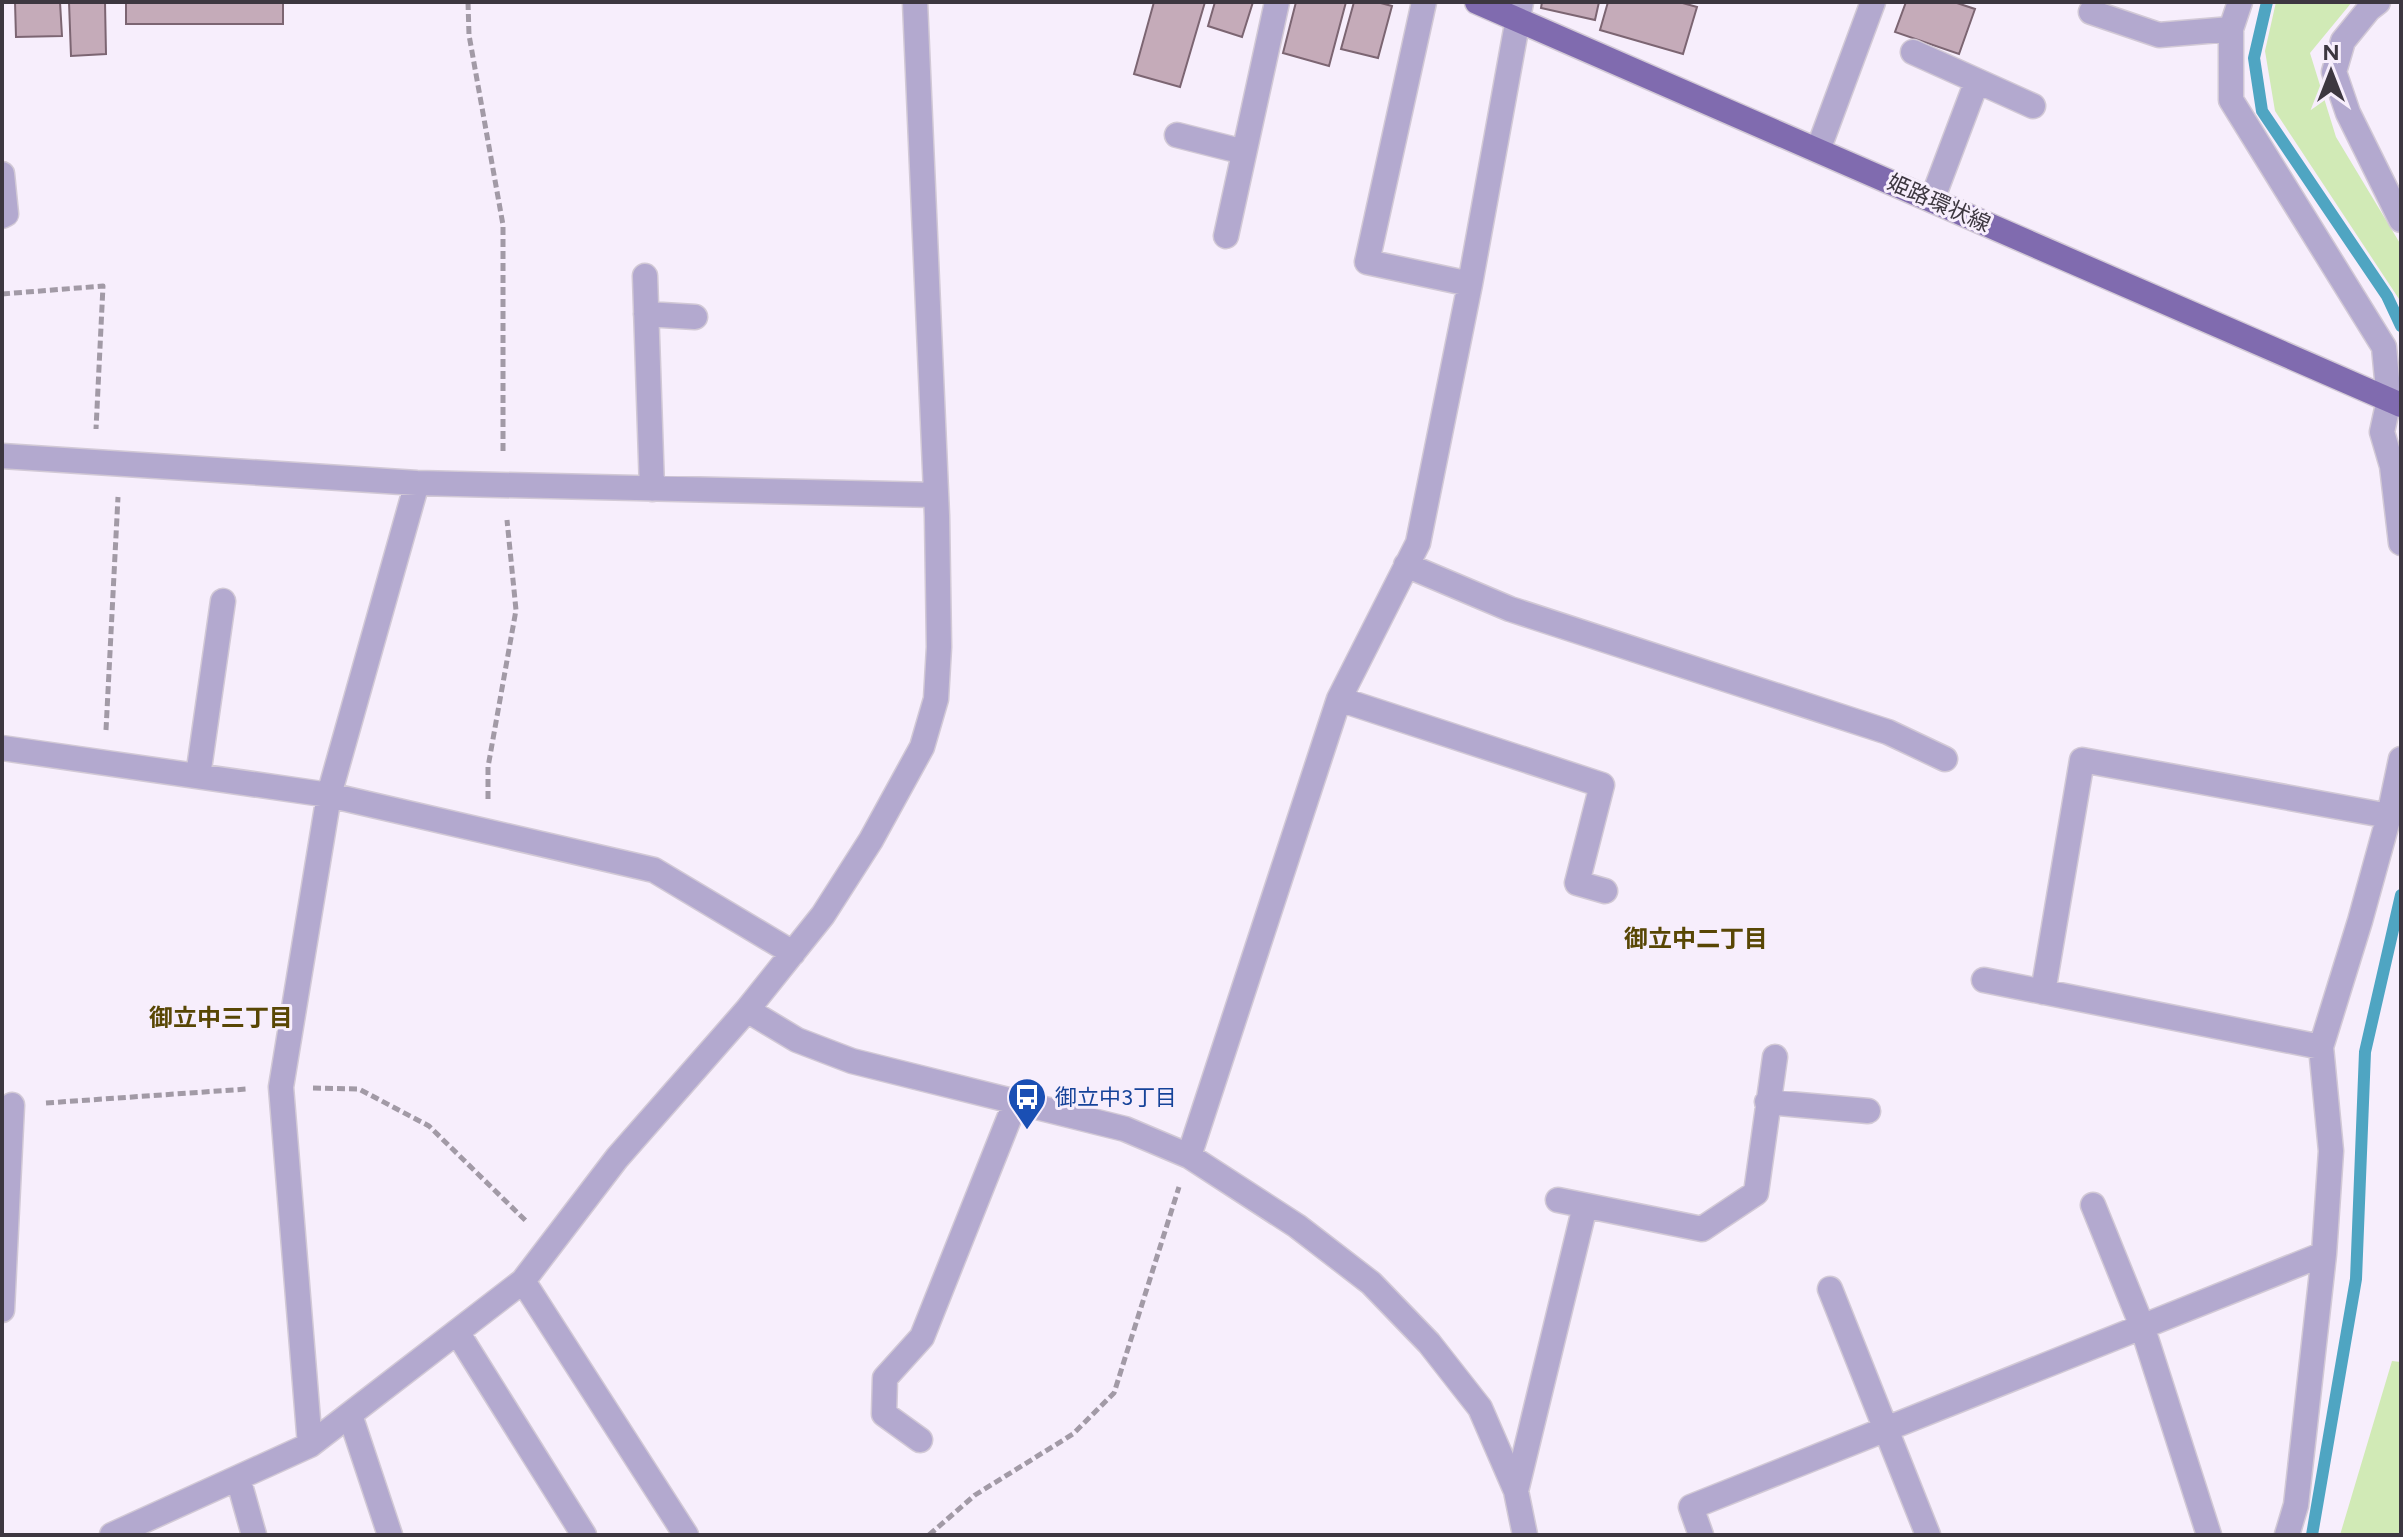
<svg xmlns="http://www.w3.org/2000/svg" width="2403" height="1537" font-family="Figtree,'Noto Sans JP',sans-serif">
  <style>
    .green { fill: #d1eab6 }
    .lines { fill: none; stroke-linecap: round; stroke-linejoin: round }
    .stream { stroke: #4fa5c2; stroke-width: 12 }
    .building { fill: #c5abb9; stroke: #7c6572; stroke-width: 2 }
    .minor-casing { stroke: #d2c9d6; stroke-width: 27 }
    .major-casing { stroke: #d2c9d6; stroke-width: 27 }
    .path { stroke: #a29aa6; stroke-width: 5; stroke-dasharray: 8 4; stroke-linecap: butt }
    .minor { stroke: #b3a9cf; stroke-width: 24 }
    .major { stroke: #806baf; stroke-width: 24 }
    .labels { text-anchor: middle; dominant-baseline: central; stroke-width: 6; stroke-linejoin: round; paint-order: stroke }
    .street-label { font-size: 22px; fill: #3d3740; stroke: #f7eefc }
    .transit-label { font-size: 22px; fill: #164399; stroke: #f7eefc; text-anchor: start }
    .neighbourhood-label { font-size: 24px; font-weight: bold; fill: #584604; stroke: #f7eefc }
  </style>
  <rect width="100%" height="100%" fill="#f7eefc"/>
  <!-- green -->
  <path class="green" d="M2276,2H2352L2310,53L2336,137L2401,245V302L2275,111L2265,51Z
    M2392,1361L2401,1362V1535H2340Z"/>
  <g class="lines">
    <!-- stream -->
    <path class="stream" d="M2267,2L2254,58L2262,111L2387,296L2401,326
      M2312,1535L2356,1279L2365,1052L2401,895"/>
  </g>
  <!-- building -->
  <path class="building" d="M15,2H60L62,36L16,37Z
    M69,2H105L106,54L71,56Z
    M126,2H283V24H126Z
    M1154,2H1205L1180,87L1134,74Z
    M1215,2H1253L1242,37L1208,26Z
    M1296,2H1346L1329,66L1283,53Z
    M1354,2H1377L1392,6L1378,58L1341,49Z
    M1542,2H1599L1595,20L1541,8Z
    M1608,2H1679L1697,7L1683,54L1600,30Z
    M1906,2H1954L1975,9L1959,54L1895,32Z"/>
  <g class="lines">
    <defs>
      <path id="minor" d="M915,2L937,516L939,647L936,699L922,747L871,840L823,915L747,1010L797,1040L852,1061L1125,1129L1189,1156L1297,1226L1371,1283L1429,1343L1480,1408L1516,1491L1525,1535
        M1424,2L1367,262L1470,284
        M1521,2L1470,284L1418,543L1339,699L1602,785L1577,883L1605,891
        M2240,2L2231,29V100L2384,347L2389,400L2382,432L2392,466L2401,543
        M2378,2L2369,9L2343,41L2334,72L2348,113L2401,220
        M2091,12L2159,35L2231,29
        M1913,52L2033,106
        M1177,135L1244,152
        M1818,150L1873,2
        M2,174L6,214L2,216
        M1932,200L1977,81
        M1226,236L1277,2
        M645,276L652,489
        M646,314L695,317
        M2,456L417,483L936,495
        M1406,565L1510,609L1888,732L1945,759
        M2,748L329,795L654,870L793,953
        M198,776L223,601
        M1984,980L2321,1047
        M2043,992L2082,760L2389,816
        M1767,1102L1868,1111
        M1189,1156L1339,699
        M1558,1200L1702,1229L1756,1193L1775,1057
        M2093,1205L2142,1326L2209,1535
        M523,1281L686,1535
        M1830,1289L1928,1535
        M2,1310L12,1105
        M457,1332L584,1535
        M350,1415L390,1535
        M920,1440L884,1414L885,1378L922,1337L1016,1101
        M310,1445L281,1087L329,795L417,483
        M238,1478L254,1535
        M1516,1491L1585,1206
        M112,1535L310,1445L523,1281L617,1158L747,1010
        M1701,1535L1691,1507L2324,1254
        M2287,1535L2296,1505L2324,1254L2331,1151L2321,1047L2360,921L2389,816L2401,759"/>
      <path id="major" d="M1477,2L2401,405"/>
    </defs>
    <!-- minor casing -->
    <use href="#minor" class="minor-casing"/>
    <!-- major casing -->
    <use href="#major" class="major-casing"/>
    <!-- path -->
    <path class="path" d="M468,2L469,35L503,225V454
      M2,294L103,286L96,429
      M106,730L118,497
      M488,799V767L516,610L507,520
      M313,1088L359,1089L429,1126L527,1222
      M46,1103L247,1089
      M929,1535L975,1495L1073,1434L1114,1393L1179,1187"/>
    <!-- minor -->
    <use href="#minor" class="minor"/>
    <!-- major -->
    <use href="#major" class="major"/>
  </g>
  <!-- icons -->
  <defs>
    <symbol id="bus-pin" viewBox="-11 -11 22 30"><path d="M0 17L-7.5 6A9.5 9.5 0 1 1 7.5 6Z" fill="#1a4fb4" stroke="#f7eefc"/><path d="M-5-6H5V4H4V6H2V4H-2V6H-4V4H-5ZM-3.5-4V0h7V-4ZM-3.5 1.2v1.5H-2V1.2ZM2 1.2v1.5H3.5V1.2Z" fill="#fff"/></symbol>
  </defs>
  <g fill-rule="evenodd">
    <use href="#bus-pin" x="1005" y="1075" width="44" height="60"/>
  </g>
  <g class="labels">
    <!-- street labels -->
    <g class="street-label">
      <text transform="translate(1939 203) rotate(24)">姫路環状線</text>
    </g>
    <!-- transit labels -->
    <g class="transit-label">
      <text x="1055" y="1097">御立中3丁目</text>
    </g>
    <!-- neighbourhood labels -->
    <g class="neighbourhood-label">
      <text x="1696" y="938">御立中二丁目</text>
      <text x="221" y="1017">御立中三丁目</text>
    </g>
  </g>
  <!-- border -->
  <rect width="2403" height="1537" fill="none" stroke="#3d3740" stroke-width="8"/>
  <!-- north arrow -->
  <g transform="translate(2331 72)" stroke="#f7eefc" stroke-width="6" paint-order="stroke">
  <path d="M0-6L14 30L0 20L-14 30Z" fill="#3d3740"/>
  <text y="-12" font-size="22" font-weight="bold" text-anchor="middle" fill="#3d3740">N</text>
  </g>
</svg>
